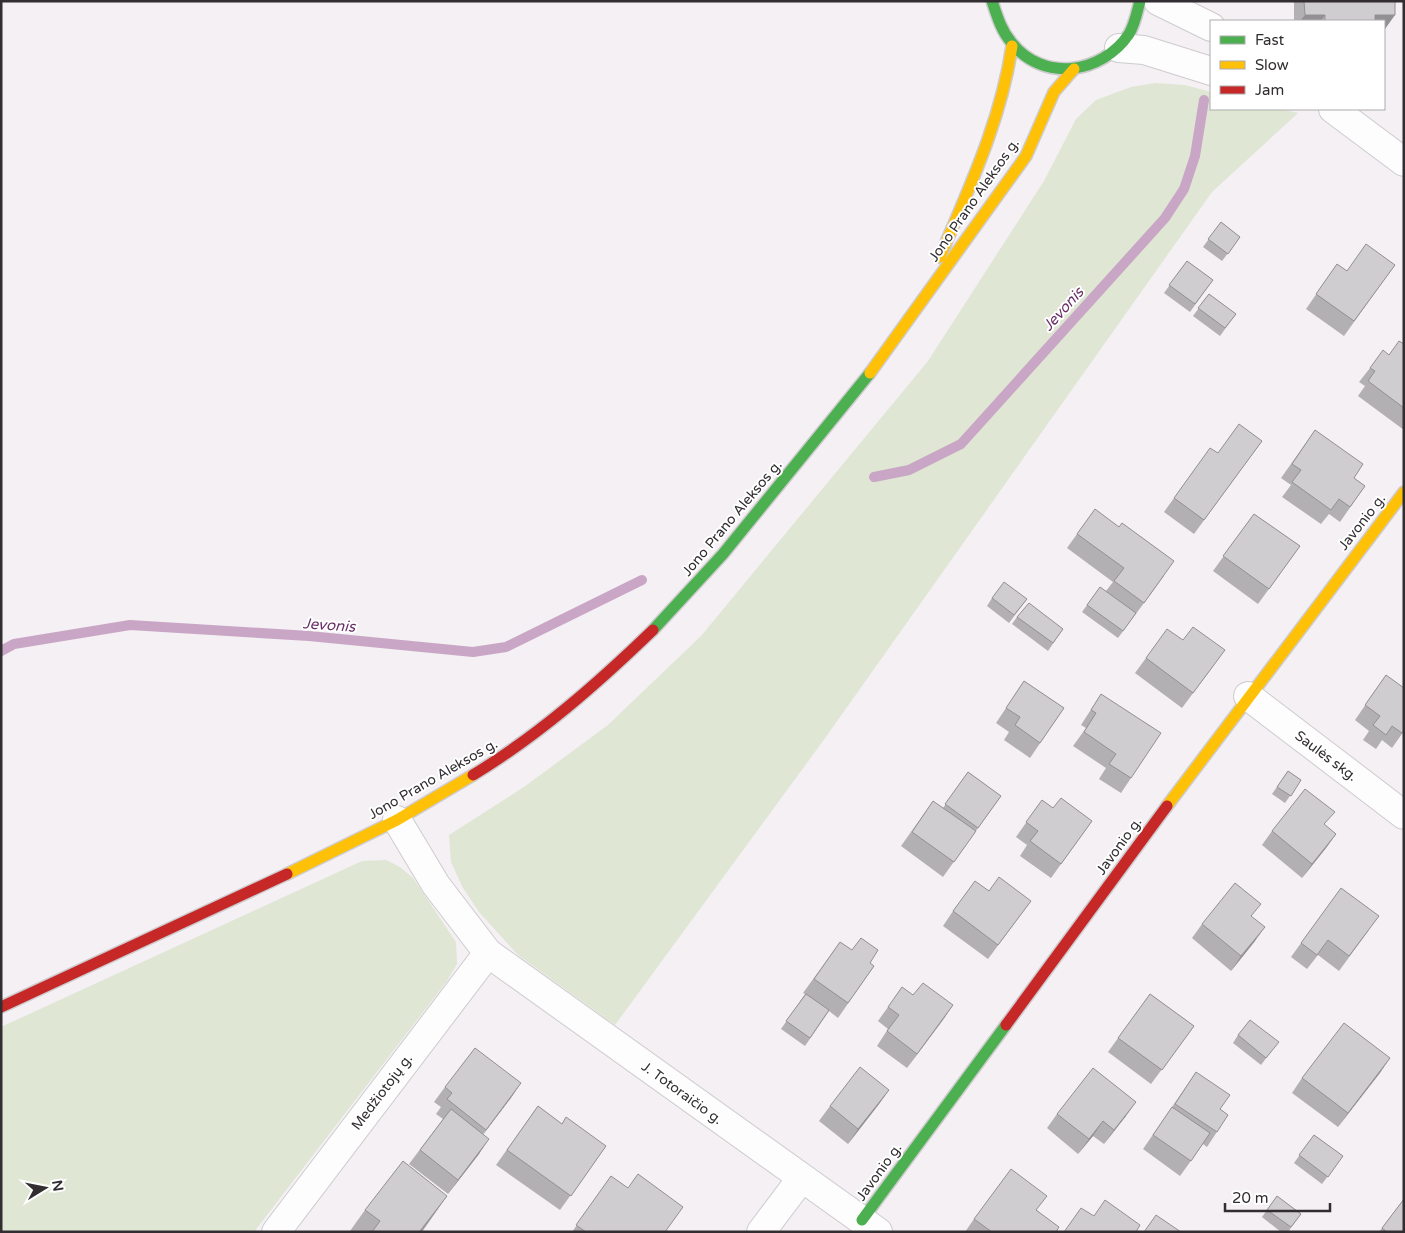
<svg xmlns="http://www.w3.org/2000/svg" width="1405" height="1233" font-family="'Varela Round',sans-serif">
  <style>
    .green { fill: #dfe6d4 }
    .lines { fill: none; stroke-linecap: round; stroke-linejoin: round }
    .stream { stroke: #c9a6c6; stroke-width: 10 }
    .street-casing { stroke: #cecbce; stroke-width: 30 }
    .fast-casing { stroke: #cecbce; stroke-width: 14 }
    .slow-casing { stroke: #cecbce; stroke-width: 14 }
    .jam-casing { stroke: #cecbce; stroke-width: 14 }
    .street { stroke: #fdfdfd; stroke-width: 28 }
    .fast { stroke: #4caf50; stroke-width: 11 }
    .slow { stroke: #ffc107; stroke-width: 11 }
    .jam { stroke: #c62828; stroke-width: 11 }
    .wall { fill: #b3b0b3 }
    .shaded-wall { fill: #929092 }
    .building { fill: #d0cdd0; stroke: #929092 }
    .labels { text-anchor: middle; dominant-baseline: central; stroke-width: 4; stroke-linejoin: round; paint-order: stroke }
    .street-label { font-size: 14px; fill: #312d30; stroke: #fff }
    .water-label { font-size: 15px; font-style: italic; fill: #692e67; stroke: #fff }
  </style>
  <rect width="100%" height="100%" fill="#f4f0f4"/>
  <!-- green -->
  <path class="green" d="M1155,83L1185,85L1211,92V109H1280L1298,113L1212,192L823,741L615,1025L518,955L479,912L463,888L451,862L449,835L524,787L608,725L701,636L928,361L1044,181L1076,119L1096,100L1131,87Z
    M386,860L400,867L413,878L456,942L457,964L447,981L254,1232H1V1027L362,861Z"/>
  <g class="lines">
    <!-- stream -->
    <path class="stream" d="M874,477L909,470L961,444L1165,218L1184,189L1195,156L1204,100
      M1,651L14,644L130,625L309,636L473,652L506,647L642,580"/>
    <defs>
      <path id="street" d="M1158,1L1211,27
        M1119,48L1144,50L1211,71
        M1333,109L1404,162
        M1248,696L1404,815
        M397,820L436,885L488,953L878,1232
        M276,1232L488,953
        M761,1232L801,1179"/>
      <path id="fast" d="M992,1C997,16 1001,30 1011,42C1043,83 1102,74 1129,34C1135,24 1137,12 1140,1
        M653,630L723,554L870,373
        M862,1220L1006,1025"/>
      <path id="slow" d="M940,257C969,188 1001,121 1012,46
        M870,373L1026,156L1054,92L1074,69
        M1167,806L1404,492
        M287,874L397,820L473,775"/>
      <path id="jam" d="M473,775C539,735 597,684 653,630
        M1,1007L287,874
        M1006,1025L1167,806"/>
    </defs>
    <!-- street casing -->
    <use href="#street" class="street-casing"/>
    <!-- fast casing -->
    <use href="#fast" class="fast-casing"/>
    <!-- slow casing -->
    <use href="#slow" class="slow-casing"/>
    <!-- jam casing -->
    <use href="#jam" class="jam-casing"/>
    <!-- street -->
    <use href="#street" class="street"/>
    <!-- fast -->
    <use href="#fast" class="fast"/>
    <!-- slow -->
    <use href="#slow" class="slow"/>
    <!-- jam -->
    <use href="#jam" class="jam"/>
  </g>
  <!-- wall -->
  <path class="wall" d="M1294,1H1395L1385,29L1384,21H1294Z
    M1221,222L1240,237L1222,261L1203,247Z
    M1187,261L1213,280L1190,312L1164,293Z
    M1337,264L1347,271L1395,265L1344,336L1306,309Z
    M1209,294L1236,314L1220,336L1193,316Z
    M1404,344V430L1358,396L1365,386L1359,382L1370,368Z
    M1315,430L1354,478L1365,486L1340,522L1329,514L1321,524L1282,497L1291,485L1281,478Z
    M1262,441L1194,534L1164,512L1174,498L1218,453Z
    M1095,509L1164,576L1118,638L1082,612L1100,587L1106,591L1113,582L1067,548Z
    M1254,514L1300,546L1258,604L1213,571Z
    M992,598L1027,599L1009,623L987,606Z
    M1017,617L1063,629L1048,651L1012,624Z
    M1183,640L1214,665L1182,708L1135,673L1146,658Z
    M1386,675L1404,731L1392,748L1382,740L1376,749L1363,740L1369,731L1355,720Z
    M1024,681L1064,708L1030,758L1004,740L1009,732L996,723Z
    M1101,694L1131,778L1121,793L1099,779L1106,768L1073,746L1086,728L1081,725Z
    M1288,771L1301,780L1285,803L1272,794Z
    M968,772L1001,796L943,877L901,846L933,801L943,808Z
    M1042,800L1053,808L1092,821L1051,878L1020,856L1027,845L1016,837Z
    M1325,825L1336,834L1326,848L1302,878L1262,845L1272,831Z
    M989,891L1031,901L988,959L943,926L953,911Z
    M1202,924L1255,941L1231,971L1192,938Z
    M1369,930L1339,971L1318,955L1307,969L1291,957L1301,943Z
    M840,942L874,966L838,1018L829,1011L805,1046L781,1029L805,994L803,993Z
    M1150,994L1194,1026L1151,1084L1108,1052Z
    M913,995L953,1005L907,1068L877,1046L888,1029L878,1021L888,1007Z
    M1238,1035L1273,1049L1261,1065L1233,1043Z
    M1390,1058L1338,1127L1292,1093L1302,1078Z
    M1196,1072L1220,1109L1228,1115L1207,1147L1203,1144L1180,1176L1143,1149Z
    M521,1083L483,1134L479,1154L448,1194L409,1164L443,1119L436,1114L441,1107L434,1102L445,1087Z
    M889,1090L879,1104L848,1144L819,1121L830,1106Z
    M538,1106L562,1124L606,1146L560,1210L496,1165Z
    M1057,1114L1126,1116L1104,1144L1093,1136L1078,1154L1047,1128Z
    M1314,1135L1343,1156L1322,1184L1294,1163Z
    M611,1176L665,1232H572Z
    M447,1196L422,1232L350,1231L365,1210Z
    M1277,1196L1301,1214L1288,1232H1281L1262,1217Z
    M1404,1199V1232H1379Z
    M1037,1210L1056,1232H965L974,1219Z"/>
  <!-- shaded-wall -->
  <path class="shaded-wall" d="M1305,15H1325L1321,21H1300Z
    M1375,15H1395L1385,29H1384V21H1371Z
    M1336,834L1326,848L1302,878L1312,864Z
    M1265,927L1255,941L1231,971L1241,956Z
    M953,1005L943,1020L907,1068L917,1054Z
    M1390,1058L1380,1073L1338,1127L1348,1113Z
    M521,1083L511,1098L476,1144L486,1130Z
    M889,1090L879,1104L848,1144L858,1129Z
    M1136,1102L1126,1116L1104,1144L1114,1130Z
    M1103,1121L1093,1136L1078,1154L1089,1139Z
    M489,1139L479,1154L448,1194L458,1180Z
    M447,1196L432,1217L421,1232H420Z"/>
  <!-- building -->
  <path class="building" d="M1304,1H1395V15H1375V21H1325V15H1305Z
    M1221,222L1240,237L1228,254L1208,239Z
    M1366,244L1395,265L1354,321L1316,294L1337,264L1347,271Z
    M1187,261L1213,280L1195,304L1169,285Z
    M1209,294L1236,314L1225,328L1198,308Z
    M1399,341L1404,344V408L1368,381L1375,371L1370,368L1383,350L1389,355Z
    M1239,424L1262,441L1204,520L1174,498L1210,448L1218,453Z
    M1315,430L1363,464L1354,478L1365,486L1350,507L1339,499L1331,510L1292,482L1301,470L1292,464Z
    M1095,509L1119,527L1122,523L1174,561L1144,603L1114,581L1124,568L1077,534Z
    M1254,514L1300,546L1269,589L1223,556Z
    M1004,582L1027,599L1014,615L992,598Z
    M1100,587L1136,613L1123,631L1087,605Z
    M1029,603L1063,629L1053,643L1017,617Z
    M1193,627L1225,650L1193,693L1146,658L1167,629L1183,640Z
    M1386,675L1404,688V731L1402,733L1392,726L1386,735L1373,725L1380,716L1365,705Z
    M1024,681L1064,708L1040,743L1015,725L1020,717L1006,708Z
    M1101,694L1161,733L1131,778L1109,764L1116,754L1084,732L1096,713L1091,710Z
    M1288,771L1301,780L1291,796L1277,787Z
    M968,772L1001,796L978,828L945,804Z
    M1305,789L1335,812L1324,824L1336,834L1312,864L1272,831Z
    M1061,798L1092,821L1061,864L1030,841L1038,831L1026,822L1042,800L1053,808Z
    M933,801L976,831L954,862L912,832Z
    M999,877L1031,901L998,945L953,911L975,881L989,891Z
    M1235,883L1261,904L1251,916L1265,927L1241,956L1202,924Z
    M1341,888L1379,916L1349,956L1328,940L1317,955L1301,943Z
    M861,938L878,950L870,963L874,966L848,1003L814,979L840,942L852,950Z
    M923,983L953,1005L917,1054L887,1031L899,1015L888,1007L902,987L913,995Z
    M806,994L829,1010L810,1038L786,1021Z
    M1150,994L1194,1026L1162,1070L1118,1038Z
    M1250,1020L1279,1042L1266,1058L1238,1035Z
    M1344,1023L1390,1058L1348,1113L1302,1078Z
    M475,1048L521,1083L486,1130L447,1099L452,1093L445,1087Z
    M860,1067L889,1090L858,1129L830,1106Z
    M1093,1068L1136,1102L1114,1130L1103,1121L1089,1139L1057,1114Z
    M1196,1072L1230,1095L1220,1109L1228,1115L1217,1132L1175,1104Z
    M538,1106L562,1124L566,1117L606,1146L571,1196L507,1150Z
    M1172,1107L1210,1133L1191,1161L1153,1135Z
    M451,1109L489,1139L458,1180L420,1150Z
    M1314,1135L1343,1156L1328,1177L1299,1155Z
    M403,1161L447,1196L420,1231L422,1232H372L380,1221L365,1210Z
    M1011,1169L1047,1196L1036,1210L1059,1227L1056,1232H992L974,1219Z
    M638,1174L683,1207L665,1232H586L576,1225L611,1176L628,1188Z
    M1277,1196L1301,1214L1291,1227L1267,1210Z
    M1404,1199V1232H1387L1382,1228Z
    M1105,1200L1140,1225L1136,1232H1064L1081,1208L1094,1216Z
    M1156,1215L1181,1232H1144Z"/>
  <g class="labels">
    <!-- street labels -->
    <g class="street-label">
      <text transform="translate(974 200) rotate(-55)">Jono Prano Aleksos g.</text>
      <text transform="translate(732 518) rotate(-50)">Jono Prano Aleksos g.</text>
      <text transform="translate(1362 522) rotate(-52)">Javonio g.</text>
      <text transform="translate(1326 756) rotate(37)">Saulės skg.</text>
      <text transform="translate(433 779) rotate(-30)">Jono Prano Aleksos g.</text>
      <text transform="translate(1119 846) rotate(-54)">Javonio g.</text>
      <text transform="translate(382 1092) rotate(-53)">Medžiotojų g.</text>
      <text transform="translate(682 1093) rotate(36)">J. Totoraičio g.</text>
      <text transform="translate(879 1172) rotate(-54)">Javonio g.</text>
    </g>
    <!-- water labels -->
    <g class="water-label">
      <text transform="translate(1063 309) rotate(-48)">Jevonis</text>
      <text transform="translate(329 625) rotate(4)">Jevonis</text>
    </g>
  </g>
  <!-- border -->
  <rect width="1405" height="1233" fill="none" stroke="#312d30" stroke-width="5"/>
  <!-- legend -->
  <rect x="1210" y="20" width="175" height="90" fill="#ffffff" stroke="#adabac"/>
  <rect x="1220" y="36" width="25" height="8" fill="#4caf50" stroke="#adabac"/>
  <text x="1255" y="45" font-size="15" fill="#312d30">Fast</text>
  <rect x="1220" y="61" width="25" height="8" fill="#ffc107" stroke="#adabac"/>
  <text x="1255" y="70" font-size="15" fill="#312d30">Slow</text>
  <rect x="1220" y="86" width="25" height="8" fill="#c62828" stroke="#adabac"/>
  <text x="1255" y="95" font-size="15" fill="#312d30">Jam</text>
  <!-- north arrow -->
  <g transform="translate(45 1188) rotate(80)" stroke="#ffffff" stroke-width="4" paint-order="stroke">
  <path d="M0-4L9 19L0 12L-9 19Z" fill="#312d30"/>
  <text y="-8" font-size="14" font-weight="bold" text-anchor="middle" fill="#312d30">N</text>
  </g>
  <!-- scale -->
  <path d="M1225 1203v8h105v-8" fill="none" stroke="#312d30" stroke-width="2.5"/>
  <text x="1232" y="1203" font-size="15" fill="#312d30" stroke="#ffffff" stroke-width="4" paint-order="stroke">20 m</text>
</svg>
